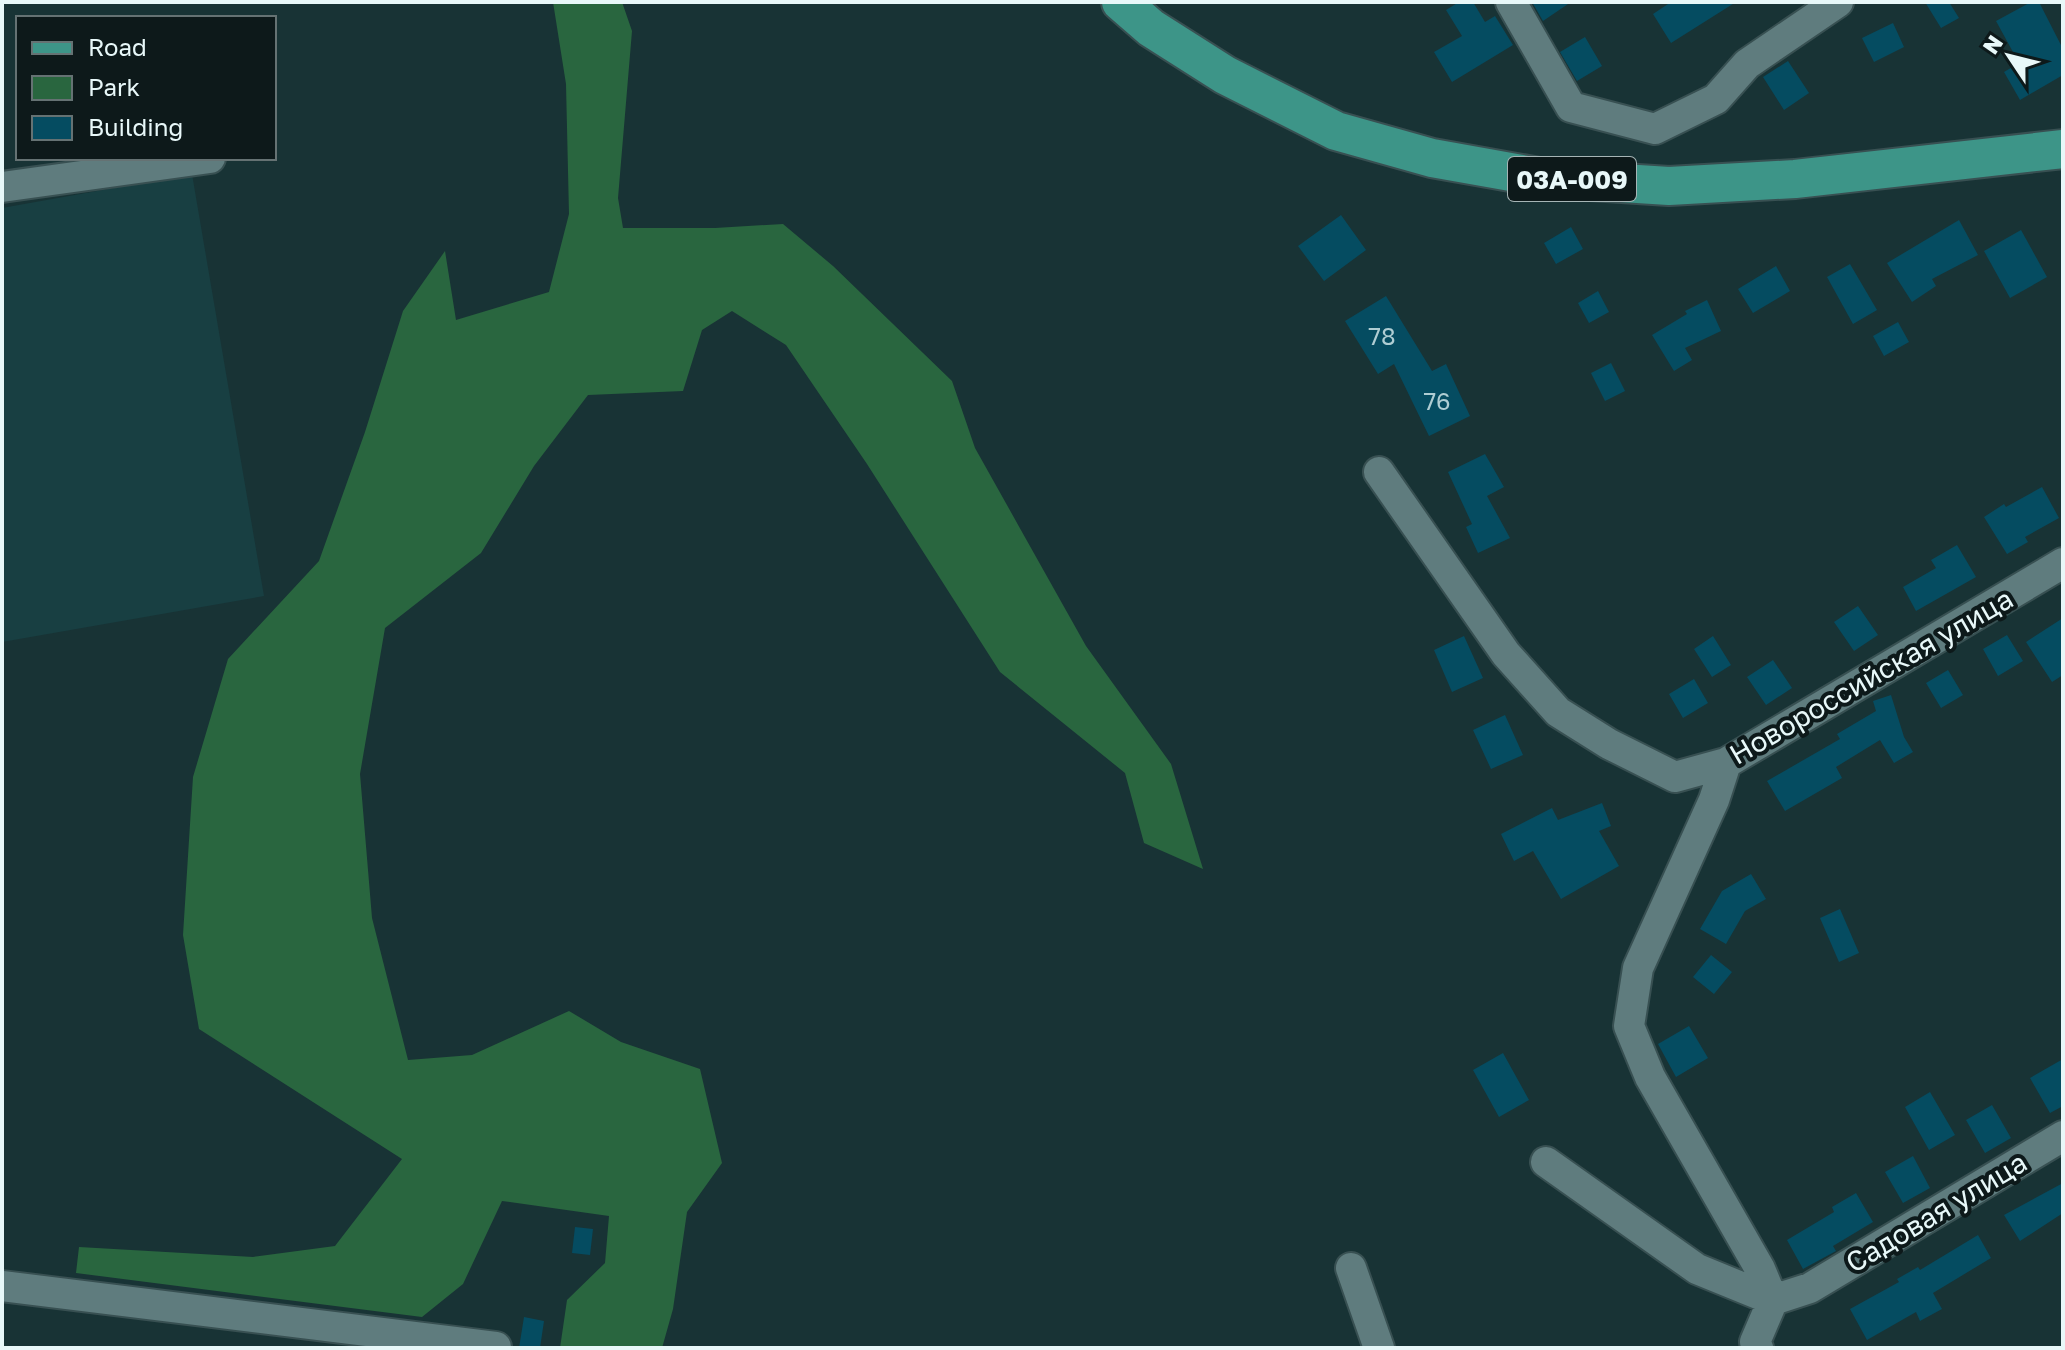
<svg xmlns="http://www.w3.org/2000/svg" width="2065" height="1350" font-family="'Golos Text',sans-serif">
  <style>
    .built { fill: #183f42 }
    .green { fill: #29663f }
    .building { fill: #054c61 }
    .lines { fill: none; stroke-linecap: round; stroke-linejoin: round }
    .minor-casing { stroke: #385052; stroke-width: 34 }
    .major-casing { stroke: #385052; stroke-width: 42 }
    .minor { stroke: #5f7c7e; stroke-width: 30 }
    .major { stroke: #3d9588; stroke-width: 38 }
    .labels { text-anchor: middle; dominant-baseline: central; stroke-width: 8; stroke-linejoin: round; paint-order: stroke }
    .number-label { font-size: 24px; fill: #afcdd3 }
    .shield { fill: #0d191a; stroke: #a6b5b6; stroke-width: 2 }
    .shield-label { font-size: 26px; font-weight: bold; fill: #e8f8f9 }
    .street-label { font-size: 28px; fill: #e8f8f9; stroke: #0d191a }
  </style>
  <rect width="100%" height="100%" fill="#183335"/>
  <!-- built -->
  <path class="built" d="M192,174L264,596L2,642V208Z"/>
  <!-- green -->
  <path class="green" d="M553,2H622L632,31L618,198L623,228H715L783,224L833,266L952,381L975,448L1086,646L1171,764L1203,869L1144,843L1125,773L1000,672L867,464L786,345L732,311L702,330L683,391L588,395L534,466L481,553L385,628L360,774L372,918L408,1060L472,1055L569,1011L621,1042L700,1069L722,1163L687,1212L673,1309L662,1348H560L567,1300L605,1263L609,1216L502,1201L463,1284L422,1317L76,1273L79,1247L253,1257L335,1246L402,1159L199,1029L183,935L193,777L228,659L319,561L365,432L403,311L445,251L456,320L549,292L569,214L566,84Z"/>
  <!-- building -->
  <path class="building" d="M1459,2H1473L1485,22L1495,16L1513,45L1452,82L1434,52L1462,36L1446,10Z
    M1532,2H1571L1543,21Z
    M1671,2H1736L1671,43L1653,14Z
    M1925,2H1949L1959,18L1941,28Z
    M2031,2H2039L2063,49V75L2020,100L2004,72L2019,63L1996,21Z
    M1893,23L1904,47L1874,62L1862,38Z
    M1585,37L1602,66L1577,81L1560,52Z
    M1788,61L1809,93L1784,110L1763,77Z
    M1341,215L1366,250L1324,281L1298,246Z
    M1959,220L1978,255L1932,279L1936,286L1912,302L1887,263Z
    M1571,227L1583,249L1556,264L1544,243Z
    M2021,230L2047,277L2010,298L1984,251Z
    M1850,264L1877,310L1853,324L1827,277Z
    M1776,266L1790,291L1753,313L1738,289Z
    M1598,291L1609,312L1589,323L1578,303Z
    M1386,296L1432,371L1446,364L1470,416L1429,436L1394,364L1378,374L1345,321Z
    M1707,300L1721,331L1685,348L1692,360L1674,371L1652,335L1687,314L1685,311Z
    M1898,322L1909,342L1884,356L1873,336Z
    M1611,363L1625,391L1605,401L1591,373Z
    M1485,454L1504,487L1487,496L1510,538L1478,553L1466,527L1472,524L1448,472Z
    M2042,487L2059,518L2025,537L2028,542L2007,554L1984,517L2004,504L2006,507Z
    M1957,545L1976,577L1916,611L1903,587L1936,568L1931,560Z
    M1858,606L1878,635L1854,651L1834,622Z
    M2063,618V675L2052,682L2026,642Z
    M2007,635L2023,661L1998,676L1983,649Z
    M1464,636L1483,678L1452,692L1434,650Z
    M1713,636L1731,665L1712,677L1694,649Z
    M1773,660L1792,688L1766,705L1747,677Z
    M1948,670L1963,695L1941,708L1926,683Z
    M1694,679L1708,703L1683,718L1669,694Z
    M1891,695L1904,737L1913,752L1894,763L1880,740L1836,767L1842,778L1785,811L1767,781L1840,739L1837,734L1876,711L1873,701Z
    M1505,715L1523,755L1491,769L1473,730Z
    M1602,803L1611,826L1599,831L1619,866L1561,899L1533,851L1514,861L1501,834L1552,808L1558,820Z
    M1751,874L1766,899L1745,911L1726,944L1700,929L1722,891Z
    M1840,909L1859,953L1839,962L1820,918Z
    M1711,955L1732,972L1714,994L1693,977Z
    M1689,1026L1708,1058L1676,1077L1658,1044Z
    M1503,1053L1529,1100L1499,1117L1473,1070Z
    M2063,1059V1106L2050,1113L2030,1078Z
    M1930,1092L1955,1135L1929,1150L1905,1107Z
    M1992,1105L2011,1138L1985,1153L1966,1120Z
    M1913,1156L1930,1188L1903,1203L1885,1172Z
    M2063,1183V1213L2020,1241L2004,1215Z
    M1856,1193L1873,1222L1833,1246L1836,1251L1803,1269L1787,1240L1834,1212L1832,1207Z
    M575,1227L593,1229L590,1255L572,1253Z
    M1978,1235L1991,1258L1933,1293L1942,1309L1920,1321L1916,1312L1867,1340L1850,1309L1899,1282L1897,1279L1918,1267L1920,1270Z
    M524,1317L544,1321L540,1348H519Z"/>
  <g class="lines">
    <defs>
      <path id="minor" d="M1511,2L1571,107L1655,129L1716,99L1747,64L1838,2
        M2,187L210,158
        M1379,472L1506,654L1558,712L1609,744L1675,777L1726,763L2063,563
        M1546,1162L1697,1269L1773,1300L1760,1269L1650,1077L1629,1026L1638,968L1714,800L1726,763
        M1351,1268L1379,1348
        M2,1286L496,1347
        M1758,1348L1755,1342L1773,1300L1810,1288L2063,1136"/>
      <path id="major" d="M1121,2L1151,28L1225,75L1336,131L1432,158L1544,178L1669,186L1795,179L2063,149"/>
    </defs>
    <!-- minor casing -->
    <use href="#minor" class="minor-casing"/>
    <!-- major casing -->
    <use href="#major" class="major-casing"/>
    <!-- minor -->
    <use href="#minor" class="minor"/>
    <!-- major -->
    <use href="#major" class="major"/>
  </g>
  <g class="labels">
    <!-- number labels -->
    <g class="number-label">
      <text x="1382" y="335">78</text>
      <text x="1437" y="400">76</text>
    </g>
    <!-- shield labels -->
    <rect class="shield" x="1508" y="157" width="128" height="44" rx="6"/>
    <g class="shield-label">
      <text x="1572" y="179">03А-009</text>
    </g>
    <!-- street labels -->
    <g class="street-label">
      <text transform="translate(1871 676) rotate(-30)">Новороссийская улица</text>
      <text transform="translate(1936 1212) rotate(-31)">Садовая улица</text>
    </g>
  </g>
  <!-- border -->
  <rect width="2065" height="1350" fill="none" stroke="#e8f8f9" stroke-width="8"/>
  <!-- legend -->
  <rect x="16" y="16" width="260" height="144" fill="#0d191a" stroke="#657273" stroke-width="2"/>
  <rect x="32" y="42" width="40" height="12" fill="#3d9588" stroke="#657273" stroke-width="2"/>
  <text x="88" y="56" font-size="24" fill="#e8f8f9">Road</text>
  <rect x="32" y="76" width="40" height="24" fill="#29663f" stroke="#657273" stroke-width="2"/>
  <text x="88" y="96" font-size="24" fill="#e8f8f9">Park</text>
  <rect x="32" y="116" width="40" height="24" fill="#054c61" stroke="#657273" stroke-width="2"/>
  <text x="88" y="136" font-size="24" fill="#e8f8f9">Building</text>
  <!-- north arrow -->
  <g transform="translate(2009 56) rotate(305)" stroke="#0d191a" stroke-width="6" paint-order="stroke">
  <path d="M0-6L14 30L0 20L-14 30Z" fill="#e8f8f9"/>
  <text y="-12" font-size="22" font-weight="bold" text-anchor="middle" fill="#e8f8f9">N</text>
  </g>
</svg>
